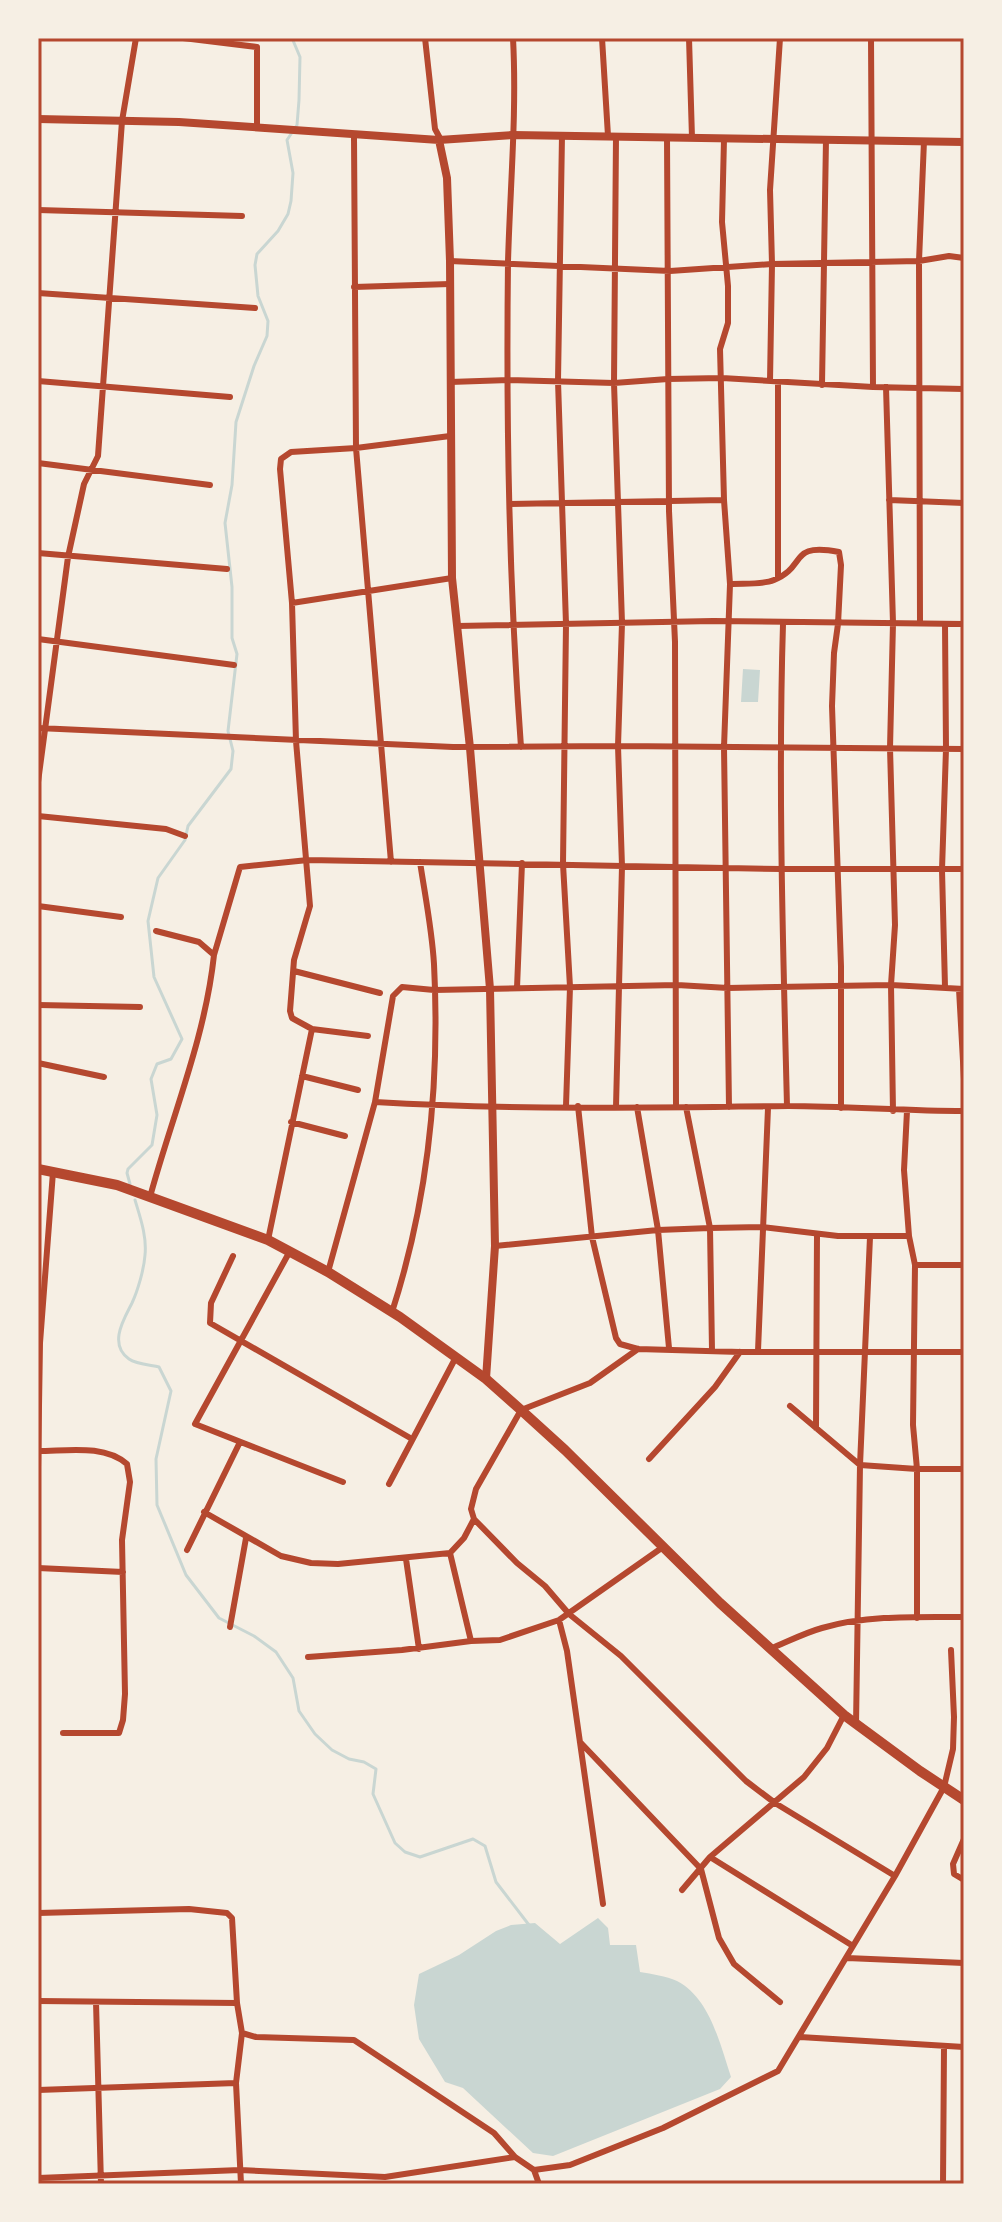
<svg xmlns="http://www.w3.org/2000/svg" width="1002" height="2222" font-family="'Sofia Sans Condensed',sans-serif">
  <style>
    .water { fill: #c9d6d2 }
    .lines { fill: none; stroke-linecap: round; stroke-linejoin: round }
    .stream { stroke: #c9d6d2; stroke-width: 3 }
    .minor { stroke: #b5482f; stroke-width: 6 }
    .secondary { stroke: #b5482f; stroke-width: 8 }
    .trunk { stroke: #b5482f; stroke-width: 10 }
    .neatline { fill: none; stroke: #b5482f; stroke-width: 3 }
  </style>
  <rect width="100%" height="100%" fill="#f6efe4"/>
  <!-- water -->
  <path class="water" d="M743,669L760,670L758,702H741Z
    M598,1918L608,1928L610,1945H636L640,1972C652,1974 666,1976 677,1981C710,1998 720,2044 731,2077L720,2089L553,2156L533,2153L463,2088L445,2082L419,2039L414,2005L419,1974L459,1955L496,1931L511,1925L535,1923L560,1944Z"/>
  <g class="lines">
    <!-- stream -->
    <path class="stream" d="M130,1184L127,1173L128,1169L152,1145L157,1115L151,1079L157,1064L171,1059L182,1039L154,977L148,921L158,878L185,840L188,826L231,769L233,751L228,731L237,654L232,638V587L225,523L232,485L236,422L254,366L267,336L268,321L258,296L255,265L257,254L278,231L288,214L291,201L293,173L287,140L297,125L299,100L300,57L292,38
      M135,1200C140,1217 147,1236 145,1255C144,1269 138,1290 132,1303C124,1319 108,1344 129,1359C136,1364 150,1365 159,1367L171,1391L156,1459L157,1505L186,1575L219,1618L254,1636L276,1652L293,1678L299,1711L315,1734L332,1750L349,1759L364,1762L376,1769L373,1794L395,1843L405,1852L420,1857L473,1839L485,1846L496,1882L529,1925"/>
    <!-- minor -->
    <path class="minor" d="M183,38L257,47V128
      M425,38L435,129L441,140
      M513,38C517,113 510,188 508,262C506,424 509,586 521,747
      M602,38L608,136
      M689,38L692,138
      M871,38L873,387
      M562,135L558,381L566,624L563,864L570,987L566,1106
      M354,136L356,448L391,862
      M616,136L614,383L622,623L618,746L622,866L616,1107
      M667,137L669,511L675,642L676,1107
      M724,139L722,222L728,286V323L720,349L724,500L730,584L724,747L729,1107
      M38,210L242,216
      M450,261L670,271L772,264L919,261L949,256L964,258
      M354,287L450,284
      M38,293L255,308
      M38,381L230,397
      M770,381L772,264L770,190L780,38
      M450,382L509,380L614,383L668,379L722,378L873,387L964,389
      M822,385L826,139
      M886,387L893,623L890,748L895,925L891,985L893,1111
      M38,463L210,485
      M889,500L964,503
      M510,504L724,500
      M38,553L227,569
      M778,578V382
      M730,584C743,583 762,585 774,580C807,567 788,542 839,552L841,565L838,624L834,653L832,706L841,966V1108
      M292,603L452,578
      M920,622L919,261L924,141
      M783,624C778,785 783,945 787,1106
      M945,624L946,749L942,870L945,987
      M457,626L713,621L964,624
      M38,639L234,665
      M38,728L453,747L618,746L964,749
      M38,782L68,557L84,484L98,456L122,121L136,38
      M38,816L166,829L185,836
      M38,906L121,917
      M214,955L240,867L308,860L781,869H964
      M294,971L380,993
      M517,988L522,863
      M959,989L964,1079
      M38,1005L140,1007
      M368,1036L312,1029L292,1018L290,1011L294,960L310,906L296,741L292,603L280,469L281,459L291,452L356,448L450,436
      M38,1063L104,1077
      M302,1076L358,1090
      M375,1102C513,1110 651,1108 788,1106C847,1106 905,1111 964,1111
      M578,1106L592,1237L616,1338L620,1344L638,1349L740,1352H964
      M637,1107L658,1230L669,1348
      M686,1107L710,1228L712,1350
      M291,1122L345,1136
      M150,1197C172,1116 205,1039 214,955L199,942L156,931
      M909,1236L915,1265L913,1425L917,1469H964
      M268,1240L312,1029
      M495,1246L658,1230L710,1228L762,1227L838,1236H909L904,1170L907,1111
      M290,1251L195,1424L343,1482
      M964,1253V1283
      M233,1256L211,1303L210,1323L412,1439
      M915,1265H963
      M328,1272L375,1102L393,996L402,987L434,990L677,985L728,988L891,985L964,989
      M392,1312C428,1201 440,1081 434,964C432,930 425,895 420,862
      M638,1349L590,1383L521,1410L476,1489L471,1509L474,1519L517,1563L545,1586L569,1614L621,1656L746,1781L775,1803L895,1876
      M758,1351L768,1108
      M790,1406L860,1465L917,1469V1618
      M816,1428L817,1234
      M38,1451C67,1451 104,1444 127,1464L130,1482L122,1540L125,1694L123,1720L119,1733H63
      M649,1459L715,1387L740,1352
      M38,1468L40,1343L53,1172
      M389,1484L456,1357
      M204,1512L281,1556L311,1563L338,1564L450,1553L464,1538L474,1519
      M187,1550L240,1442
      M450,1553L471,1641
      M406,1559L419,1649
      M38,1568L123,1572
      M559,1620L567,1651L603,1904
      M230,1627L246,1538
      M770,1649C787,1642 804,1633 822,1628C867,1615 917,1617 964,1617
      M308,1657L402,1650L471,1641L500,1640L559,1620L663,1547
      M856,1725L860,1465L870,1237
      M580,1742L701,1869L719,1938L734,1964L780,2002
      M964,1839L953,1864L954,1874L964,1880
      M710,1857L853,1946
      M682,1890L710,1857L804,1777L827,1748L844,1715
      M38,1913L189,1909L227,1913L232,1918L237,2003L242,2033L256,2037L354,2040L494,2133L515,2157
      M847,1958L964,1963
      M38,2001L237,2003
      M96,2002L101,2184
      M800,2037L964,2047
      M38,2090L236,2083
      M534,2170L539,2184
      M38,2178L240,2170L385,2177L515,2157L534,2170L570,2165L663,2128L778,2071L895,1876L944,1787L953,1749L954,1717L951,1650
      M241,2184L236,2083L242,2033
      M943,2184L944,2047"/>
    <!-- secondary -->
    <path class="secondary" d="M38,119L179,122L439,140L513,135L964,142
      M439,140L447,178L450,261L452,578L470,748L490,989L495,1246L486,1379"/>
    <!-- trunk -->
    <path class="trunk" d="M38,1169L117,1185L268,1240L328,1272L400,1317L486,1379L521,1410L565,1450L720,1603L844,1715L920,1771L964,1800"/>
  </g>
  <!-- border -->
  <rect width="1002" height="2222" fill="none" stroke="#f6efe4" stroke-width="80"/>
  <rect x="40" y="40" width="922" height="2142" class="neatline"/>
</svg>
